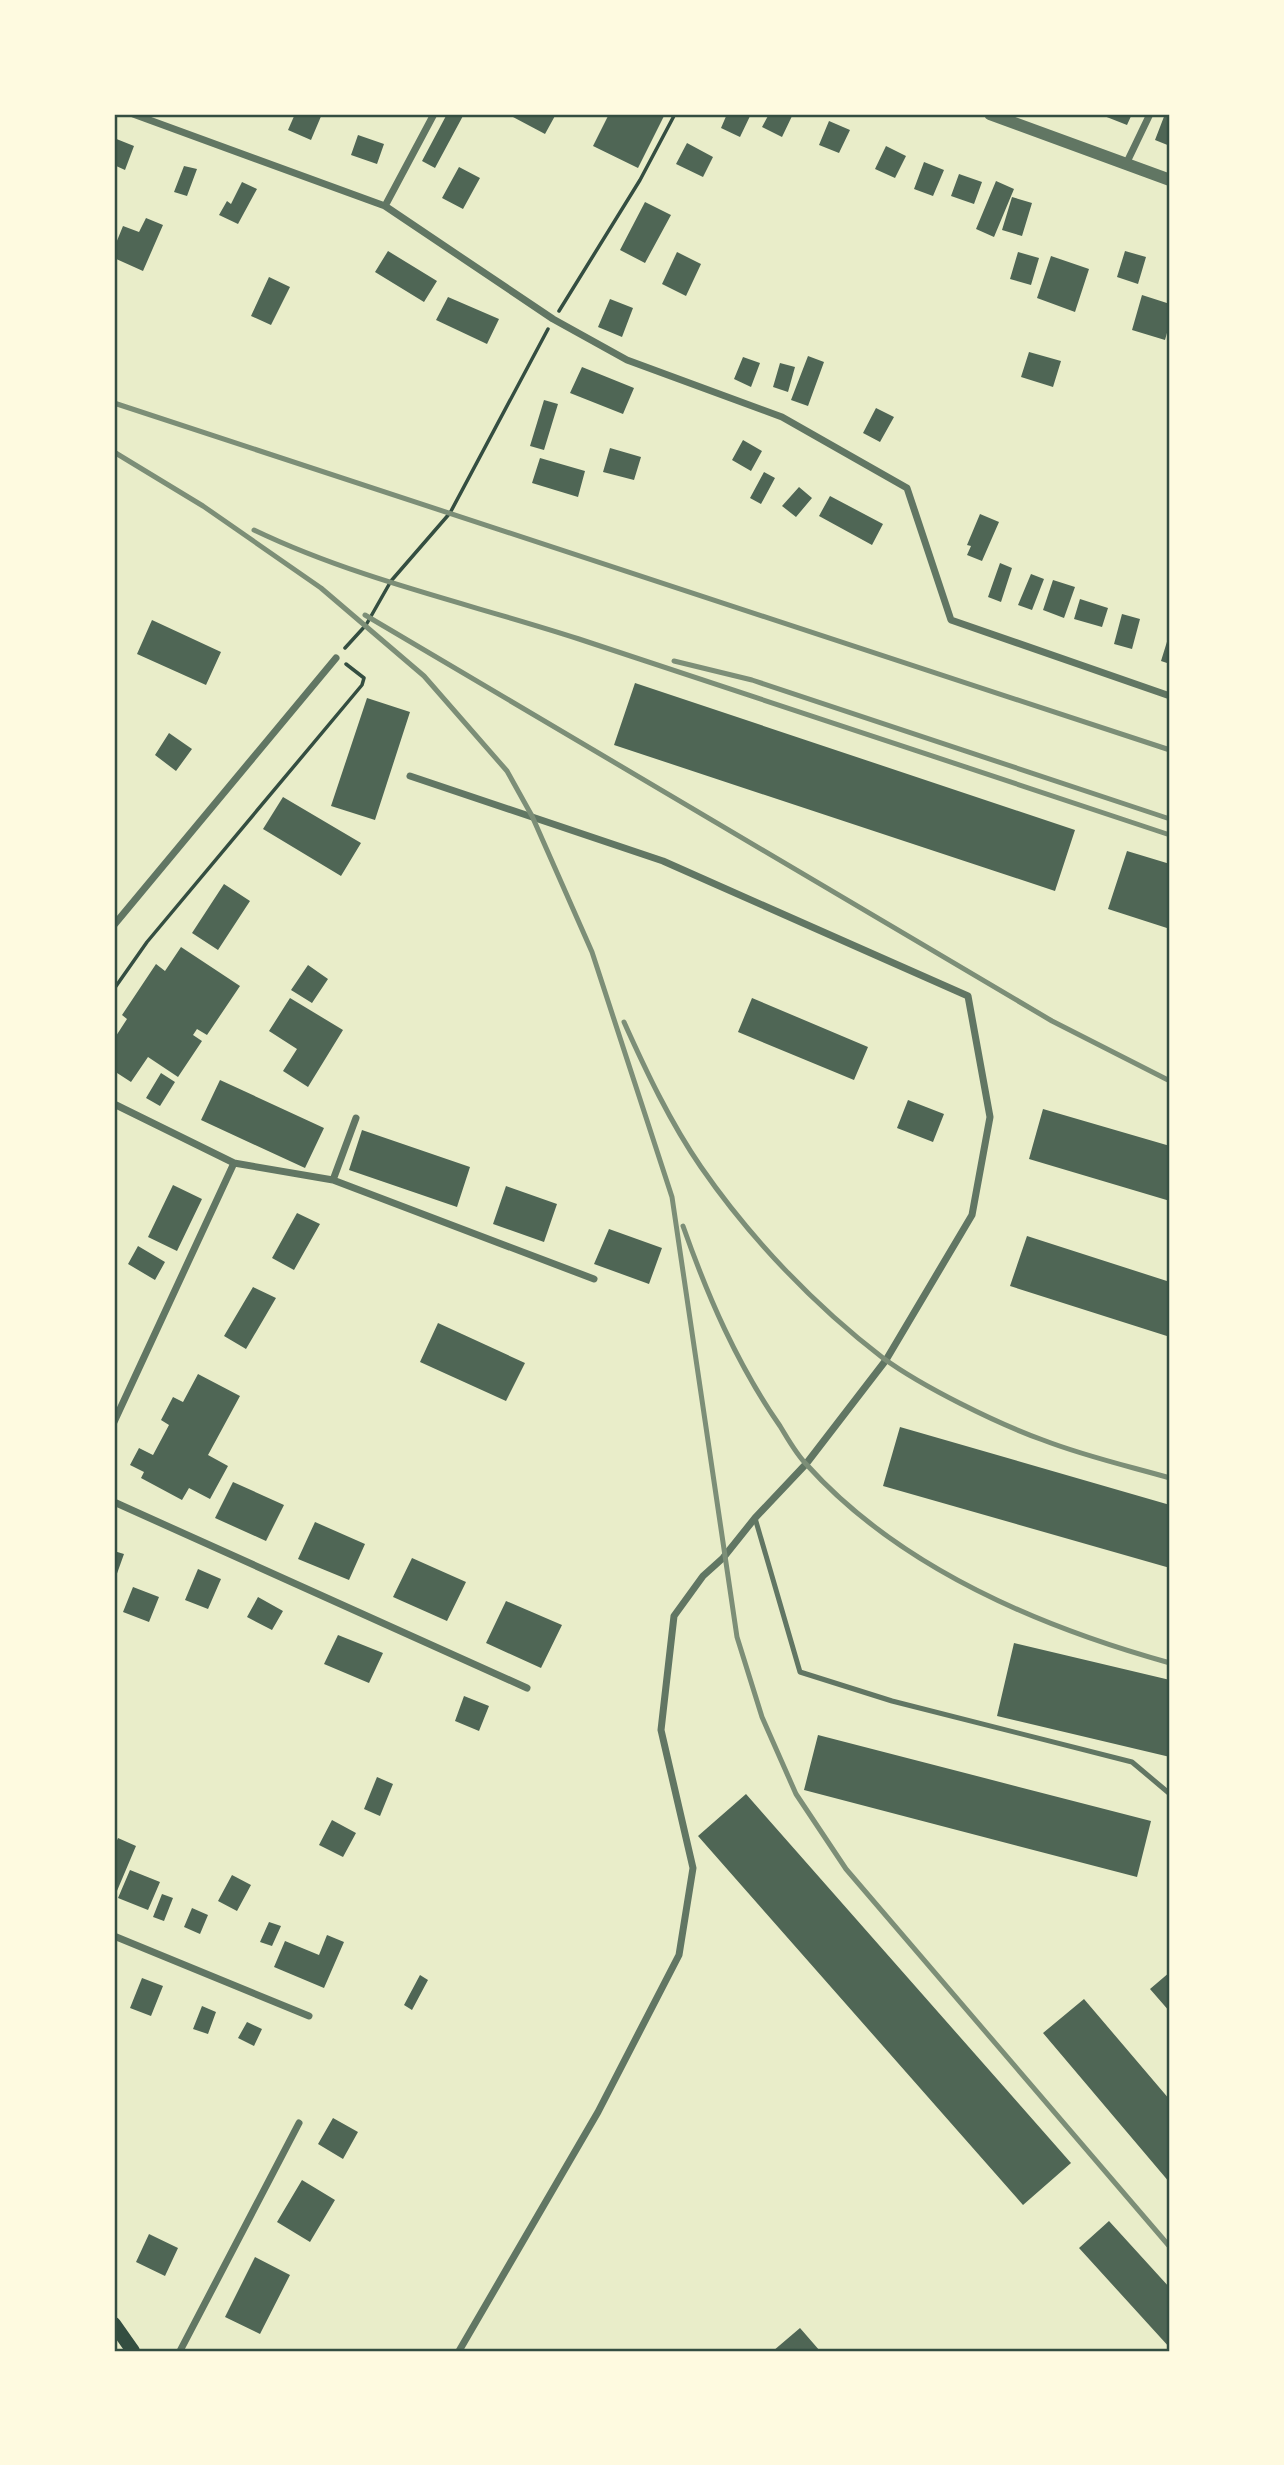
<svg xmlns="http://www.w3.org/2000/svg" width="1284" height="2465" font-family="'Alegreya Sans',sans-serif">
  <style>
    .building { fill: #4f6655 }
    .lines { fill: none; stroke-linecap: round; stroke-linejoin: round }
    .path { stroke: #344e41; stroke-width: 3.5 }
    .service { stroke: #617663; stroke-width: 5 }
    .minor { stroke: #617663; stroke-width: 7 }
    .tertiary { stroke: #617663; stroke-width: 12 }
    .secondary { stroke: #344e41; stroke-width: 14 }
    .rail { stroke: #7c8e77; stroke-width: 5 }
    .neatline { fill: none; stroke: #344e41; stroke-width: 2.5 }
  </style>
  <rect width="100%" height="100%" fill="#e9edc9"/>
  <!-- building -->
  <path class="building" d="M295,114H322L311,140L288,130Z
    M447,114H464L435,168L422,161Z
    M515,114H556L545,134L513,117Z
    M609,114H665L638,168L593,146Z
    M727,114H751L740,137L721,128Z
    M769,114H793L782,137L762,127Z
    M1099,114H1132L1127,125Z
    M1165,114H1170V146L1155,140Z
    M829,121L850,130L839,153L819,145Z
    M358,135L384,144L377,164L351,155Z
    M114,138L134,146L125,170L114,165Z
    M687,143L713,157L703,177L676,164Z
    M886,146L906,156L895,178L875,169Z
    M924,162L944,170L933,196L914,189Z
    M184,166L197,169L187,196L174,192Z
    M459,167L480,178L463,209L442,198Z
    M959,174L982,182L974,204L951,196Z
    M996,181L1014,189L994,237L976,229Z
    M242,182L257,189L238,224L219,215L227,201L231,204Z
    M1012,197L1032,203L1022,236L1002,230Z
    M645,202L671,215L645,263L620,250Z
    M146,218L163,225L143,271L114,258V248L123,226L139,232Z
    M388,251L437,281L424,302L375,272Z
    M1125,251L1146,257L1138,284L1117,277Z
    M677,252L701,264L686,296L662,284Z
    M1018,252L1039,258L1031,285L1010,279Z
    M1051,256L1089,269L1075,312L1037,298Z
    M269,277L290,287L271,325L251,316Z
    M1142,295L1170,304V322L1165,340L1132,330Z
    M448,297L499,319L487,344L436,320Z
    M610,299L633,308L622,337L598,327Z
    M1029,352L1061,361L1053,387L1021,377Z
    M808,356L824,362L808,406L791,400Z
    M743,357L760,363L751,387L734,379Z
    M780,363L795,367L788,392L773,387Z
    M582,367L634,388L623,414L570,393Z
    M544,400L558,404L544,450L530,446Z
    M876,408L894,417L880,442L863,433Z
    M743,440L762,451L751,471L732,460Z
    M610,448L641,457L634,480L603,472Z
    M540,458L585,471L578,497L532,483Z
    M764,472L775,478L761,504L750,498Z
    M799,487L812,498L796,517L782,506Z
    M830,496L883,524L872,545L819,516Z
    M980,514L999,522L982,561L967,555L971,546L967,545Z
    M1000,563L1012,568L1001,602L988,597Z
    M1031,574L1044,579L1032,610L1018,605Z
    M1053,580L1075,587L1064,618L1043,610Z
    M1080,599L1108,608L1102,627L1074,619Z
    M1122,614L1140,619L1132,649L1114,644Z
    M152,620L221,652L206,685L137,654Z
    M1170,632V664L1161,661Z
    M635,683L1075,830L1055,891L614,745Z
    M367,698L410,712L375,820L331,806Z
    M169,733L192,749L176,771L155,755Z
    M283,797L361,843L341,876L263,829Z
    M1127,851L1170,864V929L1108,909Z
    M224,884L250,901L218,950L192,933Z
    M181,947L240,986L207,1035L197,1029L193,1035L202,1041L178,1077L148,1057L131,1082L114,1071V1039L127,1019L122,1015L156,964L165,971Z
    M308,965L328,979L312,1003L291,990Z
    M290,998L343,1030L308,1087L283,1071L297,1049L269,1031Z
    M752,998L868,1047L854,1080L738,1032Z
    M161,1073L175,1082L160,1106L146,1098Z
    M220,1080L324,1128L305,1168L201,1120Z
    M908,1100L944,1114L933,1142L897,1128Z
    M1043,1109L1170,1146V1201L1029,1159Z
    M362,1130L470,1167L457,1207L349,1170Z
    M173,1185L202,1199L177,1251L148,1237Z
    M506,1186L557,1204L544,1242L493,1224Z
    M297,1213L320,1224L294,1270L272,1258Z
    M609,1229L662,1248L649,1284L594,1264Z
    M1027,1236L1170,1282V1337L1010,1286Z
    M138,1246L165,1262L155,1280L128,1264Z
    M253,1287L276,1298L246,1349L224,1336Z
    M438,1323L525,1363L506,1401L420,1362Z
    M198,1374L240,1396L208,1455L228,1466L210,1499L189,1488L182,1500L141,1478L144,1472L130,1465L139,1448L153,1455L169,1425L161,1420L173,1397L183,1402Z
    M900,1427L1170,1505V1568L883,1486Z
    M233,1482L284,1505L266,1541L215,1518Z
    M315,1522L365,1544L349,1580L298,1559Z
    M114,1551L124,1554L114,1582Z
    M412,1558L466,1582L447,1621L393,1597Z
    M198,1569L221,1579L208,1609L185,1600Z
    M133,1587L159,1597L149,1622L123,1612Z
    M258,1597L283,1611L272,1630L247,1617Z
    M506,1601L562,1625L541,1668L486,1643Z
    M338,1635L383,1653L369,1683L324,1664Z
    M1014,1643L1170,1680V1757L997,1716Z
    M464,1696L489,1706L479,1731L455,1721Z
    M818,1735L1151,1821L1137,1877L804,1790Z
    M377,1777L393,1784L380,1816L364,1809Z
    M746,1794L1071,2163L1023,2205L698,1836Z
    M332,1820L356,1833L343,1857L319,1845Z
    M118,1838L136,1846L114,1898V1847Z
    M130,1870L160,1882L148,1910L118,1898Z
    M232,1875L251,1885L237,1911L218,1901Z
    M162,1894L173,1898L164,1921L153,1917Z
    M192,1908L208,1915L200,1934L184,1927Z
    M269,1922L281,1926L272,1946L260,1942Z
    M327,1935L344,1942L324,1988L274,1967L285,1941L319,1955Z
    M1170,1972V2012L1150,1989Z
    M420,1975L428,1980L412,2010L404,2005Z
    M142,1978L163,1986L151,2016L130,2008Z
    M1084,1999L1170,2100V2183L1043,2033Z
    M202,2006L216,2012L208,2034L193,2029Z
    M247,2022L262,2029L254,2046L238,2038Z
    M333,2118L358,2132L343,2159L318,2144Z
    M302,2180L335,2200L310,2242L277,2222Z
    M1109,2221L1170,2288V2348L1079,2248Z
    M149,2234L178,2248L165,2276L136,2262Z
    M255,2257L290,2275L260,2334L225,2317Z
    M800,2328L820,2351H773Z"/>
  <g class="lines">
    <!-- path -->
    <path class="path" d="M559,311L640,180L675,114
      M345,648L366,625L391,581L450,513L548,329
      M114,989L147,942L362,685L364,678L346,664"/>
    <!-- service -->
    <path class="service" d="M755,1518L800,1672L892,1701L1132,1762L1170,1794"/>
    <!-- minor -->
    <path class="minor" d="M133,114L385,206L553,319L627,360L782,417L907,488L951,620L1170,696
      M1127,162L1150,114
      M385,206L434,114
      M410,776L663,861L968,996L990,1117L972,1215L886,1360L806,1464L755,1518L723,1558L703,1576L674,1616L661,1730L693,1868L679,1955L598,2112L459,2351
      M114,925L336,658
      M114,1104L234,1163L333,1180L356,1118
      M333,1180L594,1279
      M114,1422L234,1163
      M114,1502L527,1688
      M114,1936L309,2016
      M180,2351L299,2123"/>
    <!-- tertiary -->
    <path class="tertiary" d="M990,114L1170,180"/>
    <!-- secondary -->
    <path class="secondary" d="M114,2324L133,2351"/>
    <!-- rail -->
    <path class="rail" d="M114,403L1170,750
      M114,452L203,506L321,588L424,676L507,771L532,816L592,952L672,1197L737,1637L762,1717L796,1794L846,1869L1170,2247
      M254,530C356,579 471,604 579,639C776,703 973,770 1170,835
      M365,615L1052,1021L1170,1081
      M674,661L752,680L1170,819
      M624,1022C646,1071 670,1122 701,1167C750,1238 815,1306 883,1358C923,1387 996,1423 1043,1440C1084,1456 1128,1466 1170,1478
      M683,1226C708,1297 737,1364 780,1426C788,1439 796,1454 807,1465C899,1567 1040,1627 1170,1663"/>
  </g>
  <!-- border -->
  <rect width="1284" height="2465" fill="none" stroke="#fefae0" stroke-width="231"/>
  <rect x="116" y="116" width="1052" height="2234" class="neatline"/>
</svg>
